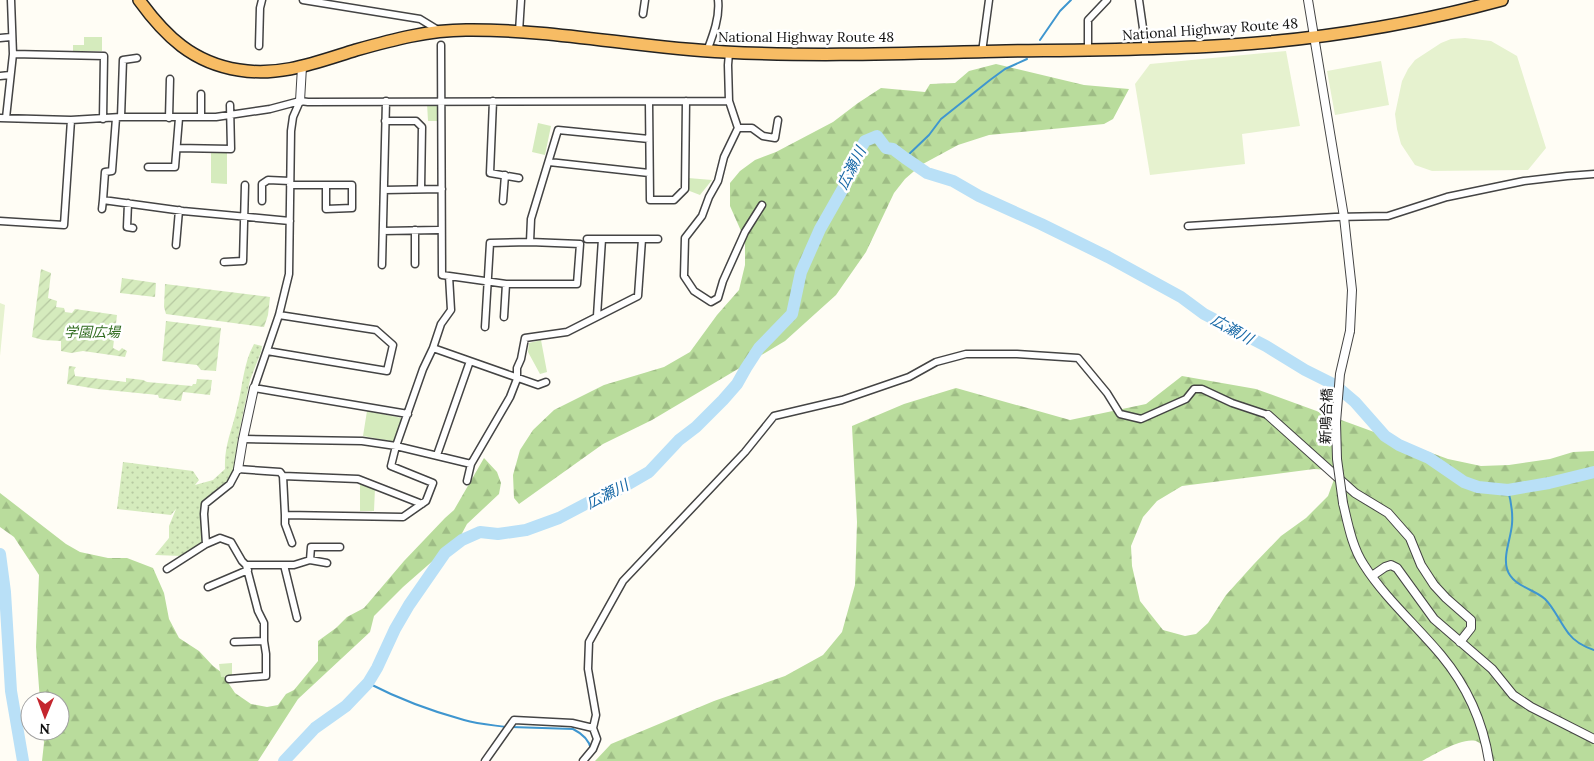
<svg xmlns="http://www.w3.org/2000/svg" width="1594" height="761" font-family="Lora,'Noto Sans JP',serif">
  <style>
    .grass { fill: url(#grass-dots) }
    .forest { fill: url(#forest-firs); fill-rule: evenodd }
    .park { fill: #d5ebbd }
    .garden { fill: url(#garden-furrows) }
    .pitch { fill: #e6f2cf }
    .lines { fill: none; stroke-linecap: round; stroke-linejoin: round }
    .stream { stroke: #3f96cf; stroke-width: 2 }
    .river { stroke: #b9e0f7; stroke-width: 12 }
    .minor-casing { stroke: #444; stroke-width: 9 }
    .tertiary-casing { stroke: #444; stroke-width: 10 }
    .trunk-casing { stroke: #222; stroke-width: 14 }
    .minor { stroke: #fff; stroke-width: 6 }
    .tertiary { stroke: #fff; stroke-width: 8 }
    .trunk { stroke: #f7bc64; stroke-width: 11 }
    .tertiary-bridge-casing { stroke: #444; stroke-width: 10; stroke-linecap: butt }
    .tertiary-bridge { stroke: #fff; stroke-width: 8 }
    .labels { text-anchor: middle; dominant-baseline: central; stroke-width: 5; stroke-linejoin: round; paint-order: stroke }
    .street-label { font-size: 14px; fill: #111; stroke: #fff }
    .park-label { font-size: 14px; font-style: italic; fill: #2f6b1f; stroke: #fff }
    .water-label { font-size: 15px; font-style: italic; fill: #1768a6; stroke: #fff }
  </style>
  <defs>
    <pattern id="grass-dots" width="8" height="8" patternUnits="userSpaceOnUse" patternTransform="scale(1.25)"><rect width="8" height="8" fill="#d5ebbd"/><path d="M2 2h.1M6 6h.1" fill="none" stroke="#b6c8a1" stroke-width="1.8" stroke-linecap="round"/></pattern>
    <pattern id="forest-firs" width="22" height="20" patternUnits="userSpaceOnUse" patternTransform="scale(1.25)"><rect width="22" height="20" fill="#b9dc9c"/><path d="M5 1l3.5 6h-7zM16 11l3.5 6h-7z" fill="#9ebc85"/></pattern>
    <pattern id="garden-furrows" width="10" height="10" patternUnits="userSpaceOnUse" patternTransform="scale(1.25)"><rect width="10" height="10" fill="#d5ebbd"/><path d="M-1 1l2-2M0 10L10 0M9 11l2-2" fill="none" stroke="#b6c8a1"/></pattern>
  </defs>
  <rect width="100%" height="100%" fill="#fffdf5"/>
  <!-- grass -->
  <path class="grass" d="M254,344L262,346L261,352L250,380L238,438L235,468L229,481L202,510L203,543L182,556L155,555L169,538V526L176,509L171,515L117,509L123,462L193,471L199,480L195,485L213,480L225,469C224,445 232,431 237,408C243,386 243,364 254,344Z"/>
  <!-- forest -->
  <path class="forest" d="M996,64L1084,85L1129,89L1113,119L1104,124L989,135L958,145L921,165L905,179L894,193L866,252L836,295L785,341L652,420L603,444L519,504L514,498L513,475L520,450L533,430L554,410L604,385L664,367L690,352L717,315L739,290L745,265V240L730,206V183L740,171L755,160L776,152L833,122L858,103L881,88L925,92L930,84L955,83L969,71Z
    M1182,376L1256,389L1448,459L1481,466L1509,465L1550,459L1573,452L1594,451V761H1492C1489,754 1484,745 1478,742C1465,735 1434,755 1422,761H595L611,744L714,701L785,676L823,655L842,632L855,585L857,522L852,426L904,404L956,388L1070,420L1146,404ZM1314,469L1330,470L1336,474L1328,496L1306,518L1281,536L1254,564L1226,595L1208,623L1196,634L1185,636L1163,630L1140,601L1132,566L1131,546L1143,517L1157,501L1182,486Z
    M484,458L497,472L501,483L499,494L467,524L460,537L403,587L374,616L370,632L298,699L258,761H42L44,743L43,731H60V701H40L36,647L39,575L14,537L0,527V493L66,544L80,552L108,558H127L153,568L164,593L169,619L179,638L199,651L213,666L221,672L235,693L251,704L267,707L278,705L286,694L294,690L318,661V641L336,628L347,617L364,608L404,561L445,518L454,510Z"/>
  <!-- park -->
  <path class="park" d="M84,37H102V51H73V45H84Z
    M427,103H440L441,121H428Z
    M538,123L551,126L545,155L532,152Z
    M211,152H227V184L211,183Z
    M688,178L712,180L700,195L687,190Z
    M541,340L547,372L540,374L528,352L529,343Z
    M367,411L402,418L395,442L363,436Z
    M360,483L375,488L374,511H360Z
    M232,663V676L221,677L219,664Z"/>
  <!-- garden -->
  <path class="garden" d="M41,269L51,273L48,298L57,301L56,307L64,308L65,312L72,313L75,309L117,315L113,348L119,351L122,348L127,351L125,357L83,351L71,353L61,351V341L43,340L32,337Z
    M122,278L156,283L155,297L120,293Z
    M165,284L270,297L268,315L264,327L166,314L164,307Z
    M166,321L221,328L216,371L201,370L197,365L162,361Z
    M69,366L76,367L74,370L75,376L126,382V378L143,380L147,382L192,386L193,384H196L197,379L212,380L210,395L183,392L181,401L159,398L158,395L97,389L67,384Z"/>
  <!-- pitch -->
  <path class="pitch" d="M1465,38L1491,41L1517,56L1546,148L1528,170L1432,171L1415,165L1401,144L1397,129L1395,114L1402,81L1408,69L1415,60L1441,43L1451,39Z
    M1286,51L1300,126L1242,134L1245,164L1150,175L1135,84L1150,64Z
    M1381,61L1389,105L1335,115L1327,71Z
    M0,303L5,305L0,356Z"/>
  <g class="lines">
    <!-- stream -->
    <path class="stream" d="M1040,40L1060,11L1071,0
      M905,158L929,135L941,119L990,80L1005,69L1027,59
      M1508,490C1511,501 1513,512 1512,524C1511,538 1503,555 1507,569C1512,586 1534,589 1545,599C1555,609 1560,623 1569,634C1575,642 1585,647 1594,650
      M368,683C399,699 431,711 464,720C478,724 492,725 506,727
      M511,727L573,729C581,733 589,740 591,749"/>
    <!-- river -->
    <path class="river" d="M0,554L5,592L11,691L23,761
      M284,761L315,728L346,706L368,683L377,668L395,629L409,605L445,553L462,540L480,532L498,534L526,530L559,518L593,500L618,490L649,472L679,440L696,427L723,400L737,384L746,368L759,348L792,314L801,272L820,229L845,185L854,159L865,141L877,136L886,148L893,149L905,158L927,173L953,181L979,196L1041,224L1108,257L1181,297L1204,314L1266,346L1305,370L1335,385L1355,402L1385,436L1399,445L1429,458L1464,482L1478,487L1508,490L1549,483L1594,472"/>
    <defs>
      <path id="minor" d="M303,0L420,19L438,30
        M1139,0L1146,49
        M643,14L645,0
        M519,32L521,0
        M0,38L11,37
        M441,45L442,275L506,284H577L580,244L530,242L531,219L558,130L649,139
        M259,46L260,8L262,0
        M1088,50V20L1107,0
        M707,51C713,35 720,17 718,0
        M982,52L989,0
        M729,53L728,65L729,101L738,128L724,157L718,181L709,197L702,216L685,238L684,276L694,291L711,302L718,298L723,281L745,232L762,205
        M13,54L104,56L103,119
        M0,76L10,75
        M300,101L293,117L291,131L289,274L279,315L254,388L408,414
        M493,101L490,173L519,178
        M649,102L650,200H674L685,189L686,101
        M121,117L123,60L137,58
        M201,117V94
        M0,118L71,120L121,117H216L270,109L300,101L308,102L729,101
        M6,118L13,54L11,0
        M116,118L112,171L105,172L103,200L183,211L290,221
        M169,118L170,79
        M385,121H416L422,127L421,189
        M738,128H752L763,136L775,138L778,120
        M177,148L231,149L230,105
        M549,162L649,173
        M148,167H175L179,118
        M290,185H352V208L326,209V185
        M384,190L442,189
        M262,201V184L268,180L290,181
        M503,201L505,175
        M128,203L127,227L133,228
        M102,209L103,200
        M0,221L64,225L71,120
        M1188,226L1335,217L1388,216L1447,197L1524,181L1567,176L1594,174
        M415,230V264
        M383,231L438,230
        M642,239H658
        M176,245L179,210
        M224,262L243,261L245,185
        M382,265L386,101
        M597,316L602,239
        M504,317L506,284
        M485,327L490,243L530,242
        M433,348L441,324L451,310L449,276
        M267,351L387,371L393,345L376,330L279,315
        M243,439L362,441L396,446L471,464L510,397L517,379V368L521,359L525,338L567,332L638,296L642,239H587
        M437,455L470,361
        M283,476L358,479L422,504
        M467,481L471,464
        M285,515V524L292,543
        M206,544L204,514L205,504L230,484L238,469L280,472L283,476L285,515L403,517L426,501L433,483L391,466L396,446L423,369L433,348L538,385L546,382
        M310,560L311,547H340
        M246,565H294L310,560L327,563
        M284,565L297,618
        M167,569L206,544L220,538L231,542L242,561L246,565L258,611L264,623V641L266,654V676L229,679
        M208,587L248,570
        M234,642L264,641
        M485,761L514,720L572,723L593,728
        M583,761L593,749L597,739L593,728L596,715L588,669L589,642L623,581L745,452L774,416L842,400L909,377L936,362L966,354H1017L1078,358L1107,393L1120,414L1141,419L1186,399L1194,389H1202L1232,403L1268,415"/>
      <path id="tertiary" d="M1308,0L1344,217L1352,290L1350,331
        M300,101L302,67
        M1268,415L1355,493L1388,513L1410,538L1421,565L1434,585L1446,598L1471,620V628L1460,642
        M238,469L243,439L254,388
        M1343,503C1348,524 1352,547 1364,565C1385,598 1415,624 1441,655C1466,685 1483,722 1489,761
        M1372,576L1385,567L1391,565L1397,568L1434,619L1492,669L1513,695L1531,707L1594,739"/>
      <path id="trunk" d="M139,0C165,36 193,63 239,70C280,77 317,62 356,50C392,40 428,30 466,30C553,29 638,48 725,52C819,57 913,53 1006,51C1081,50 1157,50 1231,45C1322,39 1414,24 1502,0"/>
    </defs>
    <!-- minor casing -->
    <use href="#minor" class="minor-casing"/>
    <!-- tertiary casing -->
    <use href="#tertiary" class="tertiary-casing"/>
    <!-- trunk casing -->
    <use href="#trunk" class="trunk-casing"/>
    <!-- minor -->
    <use href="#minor" class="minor"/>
    <!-- tertiary -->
    <use href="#tertiary" class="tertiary"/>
    <!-- trunk -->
    <use href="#trunk" class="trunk"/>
    <defs>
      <path id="tertiary-bridge" d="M1343,503L1337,459L1336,422L1340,374L1350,331"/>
    </defs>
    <!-- tertiary-bridge casing -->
    <use href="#tertiary-bridge" class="tertiary-bridge-casing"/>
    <!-- tertiary-bridge -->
    <use href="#tertiary-bridge" class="tertiary-bridge"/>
  </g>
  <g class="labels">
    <!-- street labels -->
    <g class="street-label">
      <text transform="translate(1210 29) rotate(-4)">National Highway Route 48</text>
      <text x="806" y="37">National Highway Route 48</text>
      <text transform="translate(1326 416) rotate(-88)">新鳴合橋</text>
    </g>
    <!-- park labels -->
    <g class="park-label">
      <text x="92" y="332">学園広場</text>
    </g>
    <!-- water labels -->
    <g class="water-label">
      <text transform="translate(851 168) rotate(-63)">広瀬川</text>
      <text transform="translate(1232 329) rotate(29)">広瀬川</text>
      <text transform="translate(607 494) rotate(-27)">広瀬川</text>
    </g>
  </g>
  <!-- north arrow -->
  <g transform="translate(45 716) rotate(181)"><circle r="24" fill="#ffffff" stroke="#a0a0a0"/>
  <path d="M0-4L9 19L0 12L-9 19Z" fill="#c4262e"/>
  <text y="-8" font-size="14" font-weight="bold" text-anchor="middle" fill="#111111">N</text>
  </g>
</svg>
